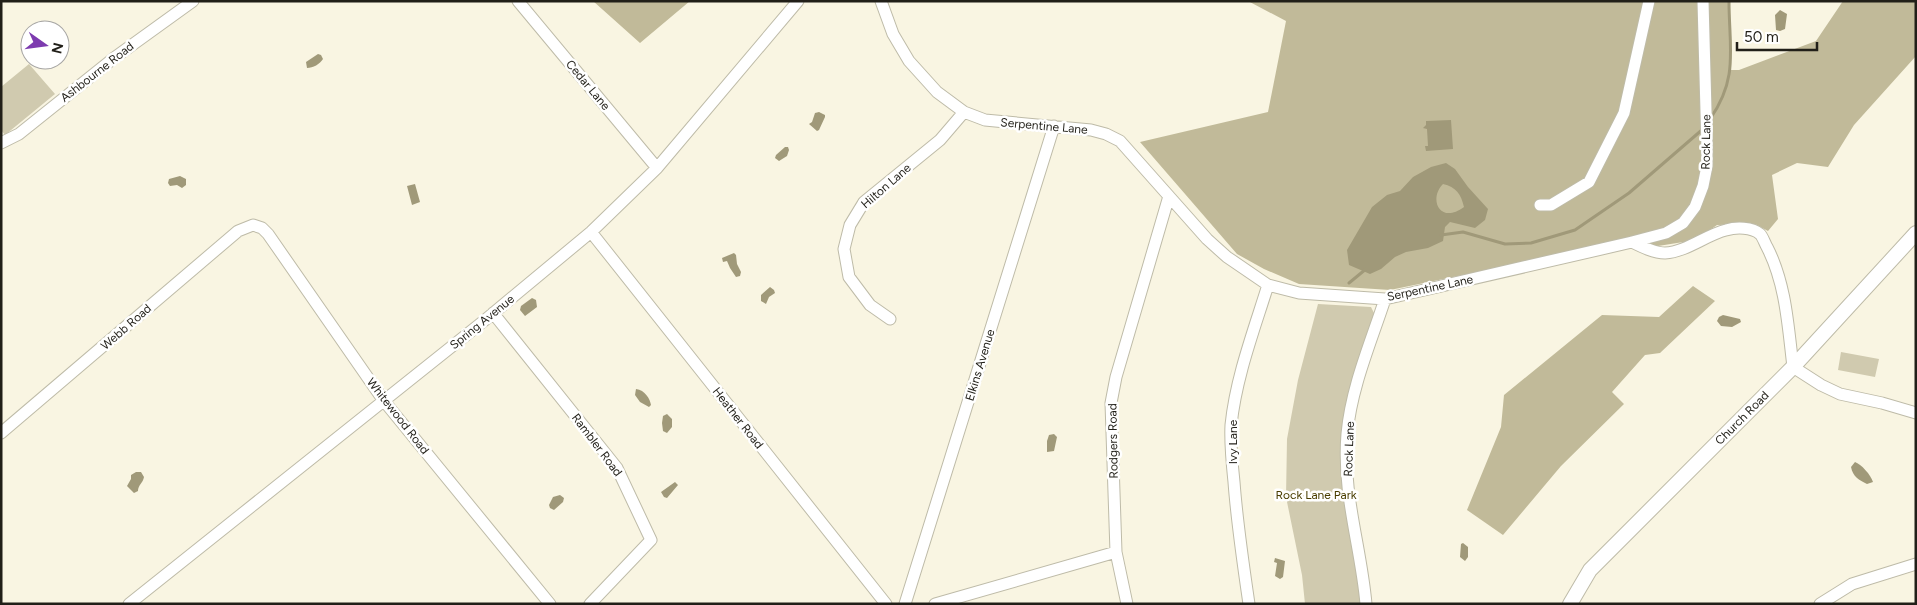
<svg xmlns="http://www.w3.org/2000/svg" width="1917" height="605" font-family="Figtree,sans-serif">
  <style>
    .green { fill: #d0caaf }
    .forest { fill: #c1ba99 }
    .water { fill: #a09979; fill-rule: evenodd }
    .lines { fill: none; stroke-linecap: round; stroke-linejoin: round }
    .stream { stroke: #a09979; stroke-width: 3 }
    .minor-casing { stroke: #bebba8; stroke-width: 13 }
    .major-casing { stroke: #bebba8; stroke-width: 16 }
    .minor { stroke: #fff; stroke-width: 11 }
    .major { stroke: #fff; stroke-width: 14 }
    .labels { text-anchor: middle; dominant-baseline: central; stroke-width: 5; stroke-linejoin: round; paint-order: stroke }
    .street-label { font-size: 12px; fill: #211f18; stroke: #fff }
    .park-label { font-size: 12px; fill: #493d00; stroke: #fff }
  </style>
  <rect width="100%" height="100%" fill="#f9f5e2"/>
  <!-- green -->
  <path class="green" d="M29,64L55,94L5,135L1,130V87Z
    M1318,304L1371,307L1374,313L1345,415L1361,604H1305L1302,575L1286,497L1287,439L1298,380Z
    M1841,352L1879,359L1875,377L1838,370Z"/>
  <!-- forest -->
  <path class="forest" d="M593,1H690L640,43Z
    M1248,1H1729L1731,70H1739L1816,41L1843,1H1916V56L1854,125L1828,167L1797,163L1772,175L1778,219L1768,231L1755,224L1717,225L1696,240L1658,246L1627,241L1390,290L1299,284L1264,269L1237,254L1140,142L1268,112L1286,21Z
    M1693,286L1715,301L1660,353L1645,355L1612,392L1624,404L1561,466L1503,535L1467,510L1501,427L1504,395L1602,315L1659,317Z"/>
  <!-- water -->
  <path class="water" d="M1780,10L1787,14L1785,29L1780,31L1776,30L1775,15Z
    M318,54L321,55L323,59C320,64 313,68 307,68L306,62Z
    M819,112L825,115V117L819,130L817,131L809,124L812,122L815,113Z
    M1451,120L1453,149L1426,151L1425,146H1428L1427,129L1423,128L1426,125V121Z
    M785,147H788L789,150L787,156L779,161L775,158L776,155Z
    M1446,163L1455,169L1468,187L1488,209L1485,220L1475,228L1450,222L1445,227L1443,241L1428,248L1406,252L1395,257L1381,269L1370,274L1349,265L1347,250L1372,207L1387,195L1400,191L1413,177L1431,167ZM1443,184C1456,187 1461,194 1464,207C1440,225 1428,199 1443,184Z
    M180,176L186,179V185L182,188L177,185L170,186L168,183L169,179Z
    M415,184L420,202L412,205L407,186Z
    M734,253L736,255L737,264L741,272L740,276L736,277L730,268L727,261L723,262L722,258Z
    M770,287L774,290L775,293L769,297L766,304L761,301V295Z
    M532,298L536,300L537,307L525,316L520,310L521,306Z
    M1723,315L1740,319L1741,322L1732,327L1721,326L1717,321L1719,317Z
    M636,389C645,390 650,399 651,405L649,407L640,402L635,395Z
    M667,414L672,419V427L667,433L663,431L662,423L663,416Z
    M1054,434L1057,437L1054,451L1047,452V441L1049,435Z
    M1855,462C1861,464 1871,475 1873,482L1867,484C1859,480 1853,477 1851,467Z
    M136,472H141L144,477C143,483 138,485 138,491L134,493L127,486L131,479V475Z
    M675,482L678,485L667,498L664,497L661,492Z
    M560,495L564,498L563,502L554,510L550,508L549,505L553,497Z
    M1463,543L1468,547V557L1465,561L1460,557L1461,544Z
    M1275,558L1285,561L1283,577L1280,579L1275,576L1277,563L1274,562Z"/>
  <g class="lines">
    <!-- stream -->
    <path class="stream" d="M1710,119C1739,78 1729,48 1729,1
      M1441,235L1463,232L1505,244L1531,243L1575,230L1629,193L1703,129
      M1349,283L1366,269"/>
    <defs>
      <path id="minor" d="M518,1L657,168
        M881,1L893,34L909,61L937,92L964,112L985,120L1091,130L1106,134L1120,141L1207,239L1227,257L1268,285L1299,293L1385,299L1632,242L1666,233L1683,223L1695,207L1703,186L1707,166V148L1703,1
        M1,143L19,134L114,58L193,1
        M1540,205H1551L1589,182L1624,113L1649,1
        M591,232L886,604
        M1632,242C1642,247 1654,253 1665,253C1686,252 1706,235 1726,230C1736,227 1752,227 1760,234C1763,237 1765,244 1767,247C1786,284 1788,326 1793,367L1821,385L1840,394L1882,403L1916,413
        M493,313L617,468L651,540L590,604
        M890,319L870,305L849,277L844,249L850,225L864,202L940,140L964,112
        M1,433L238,231L253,225L262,228L268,234L384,401L550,604
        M129,604L485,320L591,232L657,168L798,1
        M905,604L1054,126
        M935,604L1116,552
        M1127,604L1116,552L1111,403L1116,377L1169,196
        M1249,604C1243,563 1237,523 1234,482C1232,463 1230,444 1231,425C1236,377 1254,330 1268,285
        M1366,604C1361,546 1342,494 1347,434C1351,388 1371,342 1385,299
        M1820,604L1852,584L1916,564"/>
      <path id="major" d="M1570,604L1590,570L1793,367L1916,233"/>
    </defs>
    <!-- minor casing -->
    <use href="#minor" class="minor-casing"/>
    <!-- major casing -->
    <use href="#major" class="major-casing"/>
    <!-- minor -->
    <use href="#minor" class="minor"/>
    <!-- major -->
    <use href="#major" class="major"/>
  </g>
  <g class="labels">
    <!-- street labels -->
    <g class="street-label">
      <text transform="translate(97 72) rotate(-38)">Ashbourne Road</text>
      <text transform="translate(588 85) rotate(50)">Cedar Lane</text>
      <text transform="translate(1044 126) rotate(5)">Serpentine Lane</text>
      <text transform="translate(1706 142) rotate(-89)">Rock Lane</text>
      <text transform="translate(886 186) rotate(-41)">Hilton Lane</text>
      <text transform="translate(1430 288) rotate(-12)">Serpentine Lane</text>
      <text transform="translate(482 322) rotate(-39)">Spring Avenue</text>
      <text transform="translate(126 327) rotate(-41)">Webb Road</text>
      <text transform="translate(980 365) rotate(-73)">Elkins Avenue</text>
      <text transform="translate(398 416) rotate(52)">Whitewood Road</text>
      <text transform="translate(738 418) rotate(52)">Heather Road</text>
      <text transform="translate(1742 418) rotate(-45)">Church Road</text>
      <text transform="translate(1113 441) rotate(-91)">Rodgers Road</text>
      <text transform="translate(1233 442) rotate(-90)">Ivy Lane</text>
      <text transform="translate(597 445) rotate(53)">Rambler Road</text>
      <text transform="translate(1349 449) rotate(-88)">Rock Lane</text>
    </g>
    <!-- park labels -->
    <g class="park-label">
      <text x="1316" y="495">Rock Lane Park</text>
    </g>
  </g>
  <!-- border -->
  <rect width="1917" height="605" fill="none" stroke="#211f18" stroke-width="5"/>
  <!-- north arrow -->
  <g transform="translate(45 45) rotate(104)"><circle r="24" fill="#ffffff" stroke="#a6a5a3"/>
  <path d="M0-4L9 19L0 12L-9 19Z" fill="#7d3baf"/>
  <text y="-8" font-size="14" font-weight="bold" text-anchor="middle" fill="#211f18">N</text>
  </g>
  <!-- scale -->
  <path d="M1737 42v8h80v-8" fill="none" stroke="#211f18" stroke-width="2.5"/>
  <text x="1744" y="42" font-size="15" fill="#211f18" stroke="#ffffff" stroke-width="4" paint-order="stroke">50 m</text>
</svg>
